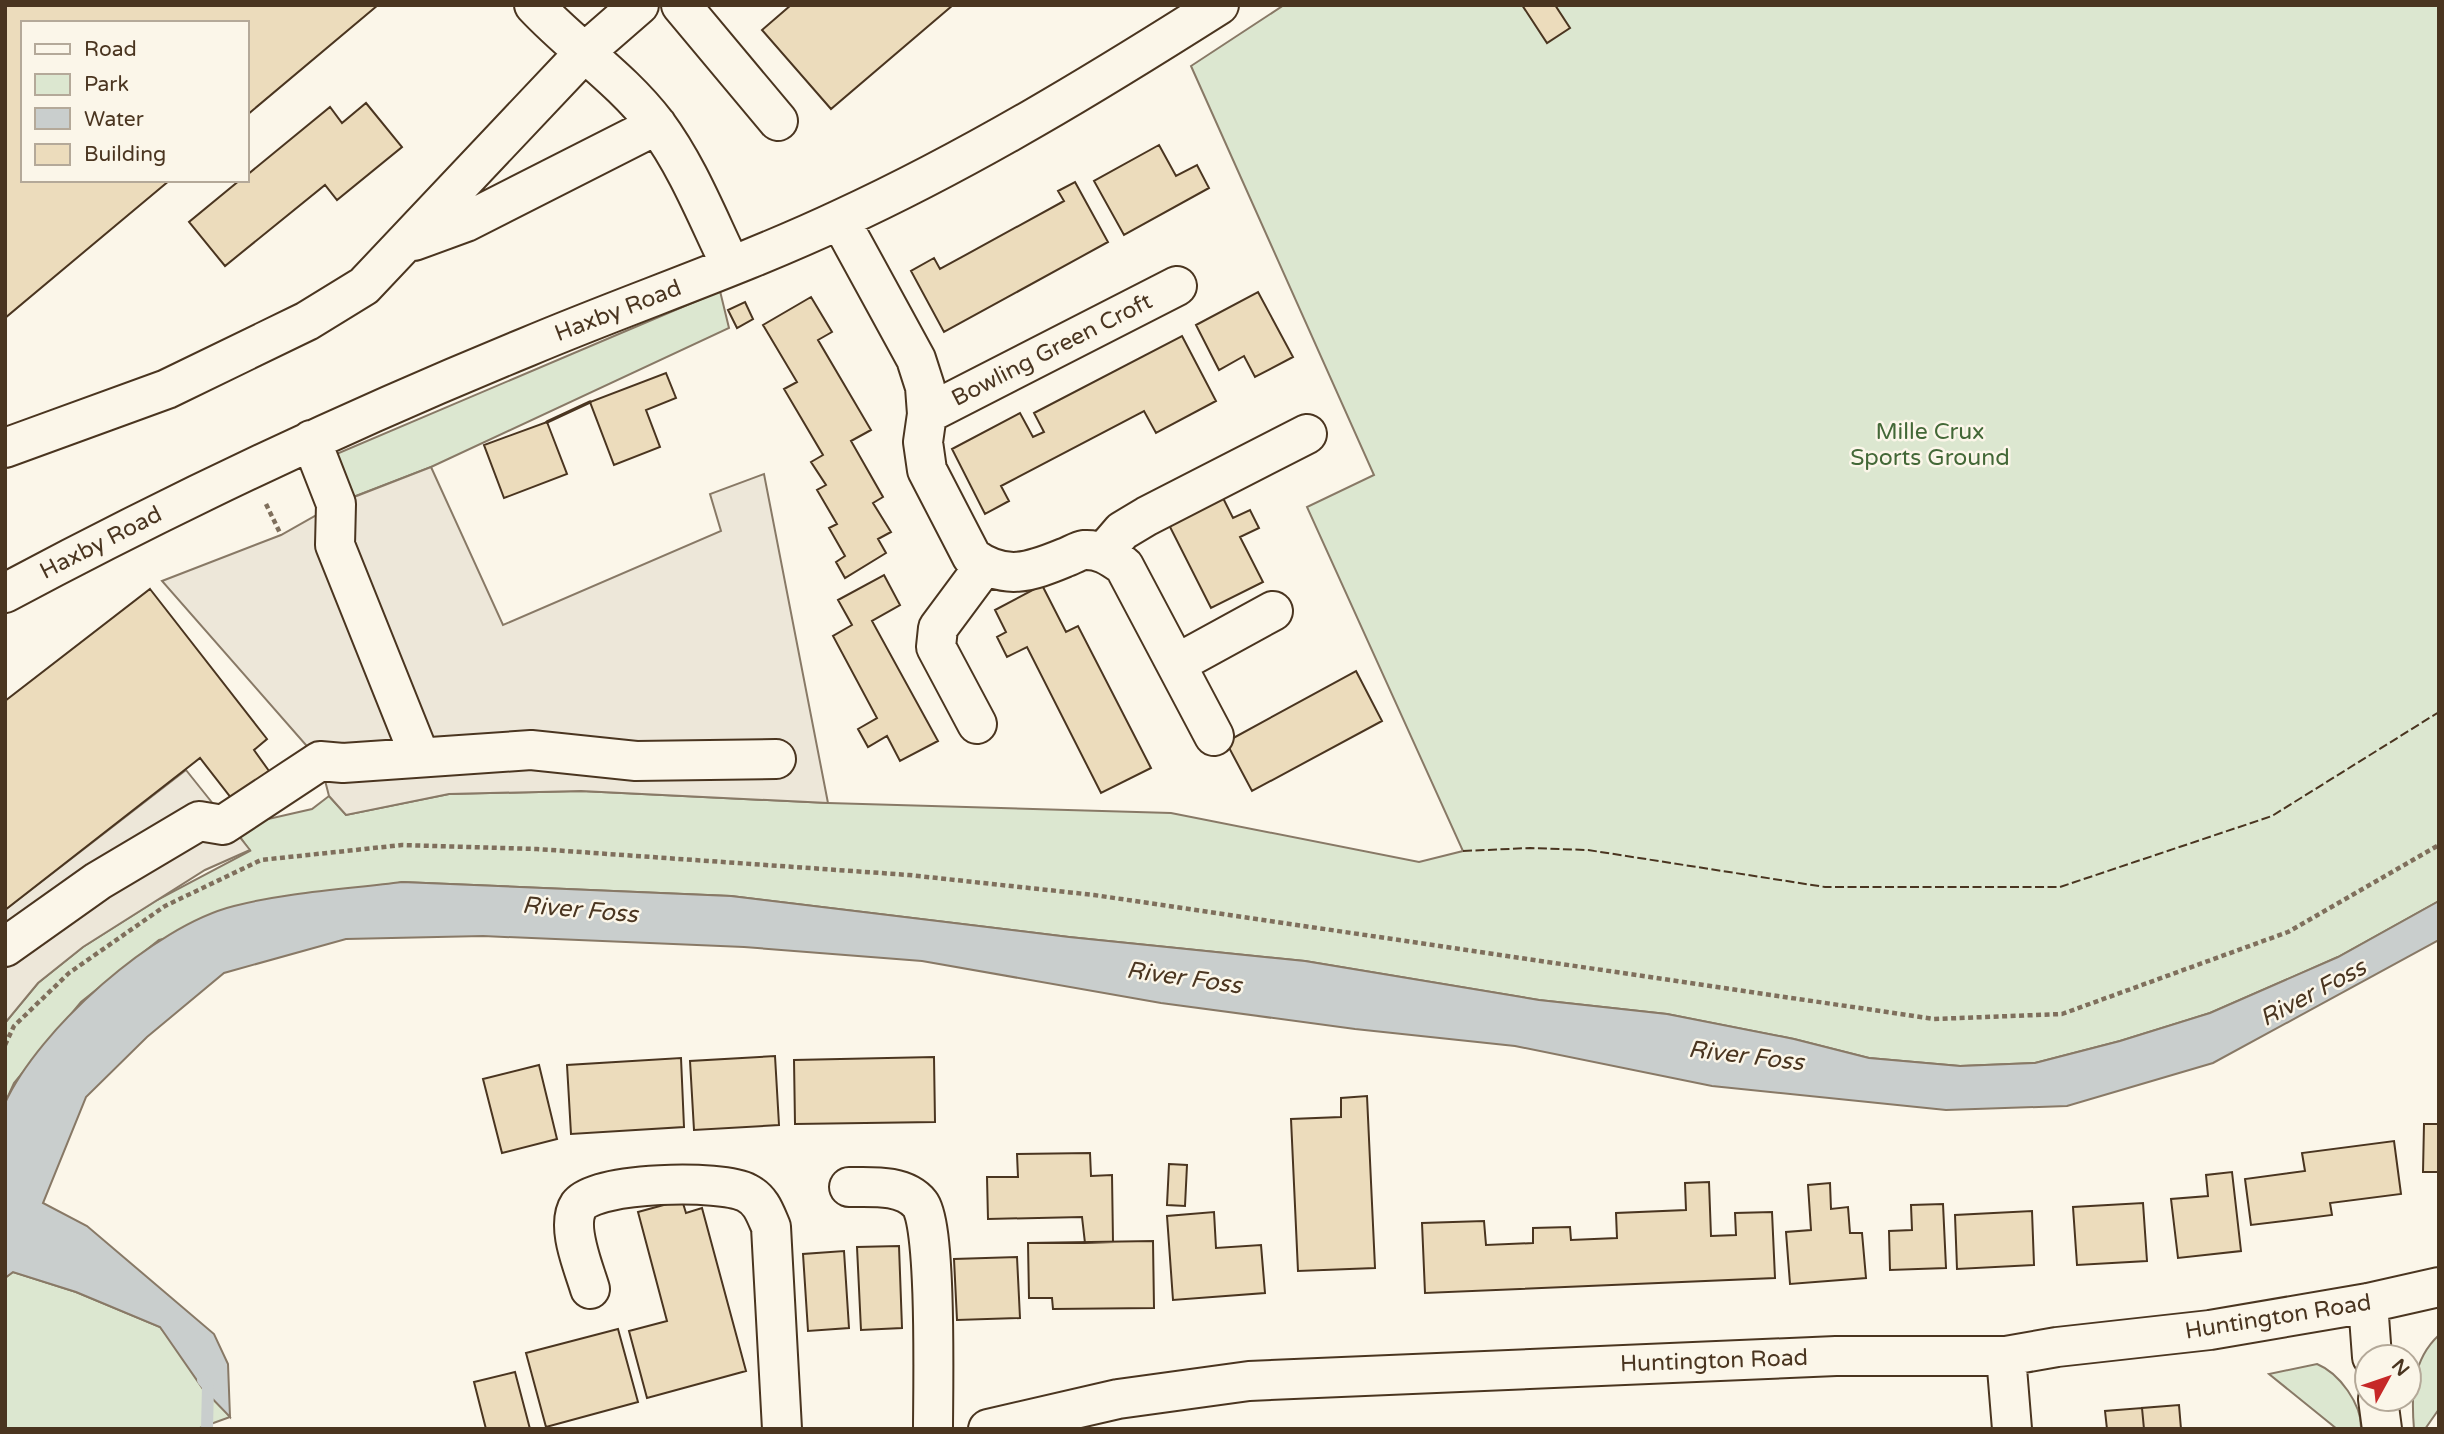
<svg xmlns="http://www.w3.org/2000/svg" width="2444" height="1434" font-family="'Varela Round',sans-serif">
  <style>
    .green { fill: #dce7d0; stroke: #887966; stroke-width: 2 }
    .parking { fill: #ede7d9; stroke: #887966; stroke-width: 2 }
    .water { fill: #c9cecd; stroke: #887966; stroke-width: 2 }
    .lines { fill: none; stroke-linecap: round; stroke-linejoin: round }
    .stream { stroke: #c9cecd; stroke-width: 12 }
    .building { fill: #ecdcbc; stroke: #4a3520; stroke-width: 2 }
    .minor-casing { stroke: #4a3520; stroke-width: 42 }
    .path { stroke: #7f6f5c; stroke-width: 4.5; stroke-dasharray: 5 3.5; stroke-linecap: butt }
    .minor { stroke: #fbf6e9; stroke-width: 38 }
    .fence { stroke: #4a3520; stroke-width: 2; stroke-dasharray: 9 3.5; stroke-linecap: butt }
    .wall { stroke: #4a3520; stroke-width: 3.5 }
    .labels { text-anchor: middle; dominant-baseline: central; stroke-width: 5; stroke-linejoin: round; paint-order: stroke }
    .street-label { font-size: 23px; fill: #4a3520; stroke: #fbf6e9 }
    .park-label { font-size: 23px; fill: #436837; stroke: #fbf6e9 }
    .water-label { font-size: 24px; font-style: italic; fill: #4a3520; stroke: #fbf6e9 }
  </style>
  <rect width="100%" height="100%" fill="#fbf6e9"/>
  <!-- green -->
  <path class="green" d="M1284,5H2439V901L2338,957L2210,1013L2120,1041L2035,1063L1960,1066L1869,1058L1794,1039L1667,1014L1539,1000L1305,961L1069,937L731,896L402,882L159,940L81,1002L14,1083L5,1103V1023L38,983L83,947L157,900L250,851L233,827L312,809L329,796L346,815L449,794L581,791L828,803L1171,813L1419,862L1463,851L1307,507L1374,475L1191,66Z
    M720,291L729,328L431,467L348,499L327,458Z
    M13,1272L76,1292L160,1327L230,1417L197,1429H5V1278Z
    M2439,1335V1409L2425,1429H2414C2411,1394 2412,1360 2439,1335Z
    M2317,1364C2339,1373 2362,1404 2361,1429H2337L2269,1374Z"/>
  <!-- parking -->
  <path class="parking" d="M431,467L503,625L721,531L710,494L764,474L828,803L581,791L449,794L346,815L329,796L320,761L162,581L281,535L336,504Z
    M186,770L250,850L205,870L83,947L38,983L5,1023V910Z"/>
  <!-- water -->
  <path class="water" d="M402,882L731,896L1069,937L1305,961L1539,1000L1667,1014L1794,1039L1869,1058L1960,1066L2035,1063L2120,1041L2210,1013L2338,957L2439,901V940L2213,1063L2067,1106L1946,1110L1712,1086L1515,1046L1355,1029L1161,1003L922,961L744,947L483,936L346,939L224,973L147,1037L86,1097L43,1203L87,1226L214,1334L228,1364L230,1417L203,1389L160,1327L76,1292L13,1272L5,1278V1103C39,1029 154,926 234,906C288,892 347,889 402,882Z"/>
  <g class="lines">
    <!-- stream -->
    <path class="stream" d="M203,1380L208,1386L207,1429"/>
  </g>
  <!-- building -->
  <path class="building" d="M5,5H378L247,115V23H23V180H170L5,318Z
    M791,5H953L831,109L762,30Z
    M1522,5H1555L1570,28L1547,43Z
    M366,103L402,147L337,200L325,185L225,266L189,222L240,180H247V175L330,107L342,123Z
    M1159,145L1176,176L1197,165L1209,188L1124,235L1094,181Z
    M1075,182L1108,242L944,332L911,271L934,258L940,269L1064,201L1058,191Z
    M1258,292L1293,357L1255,377L1244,356L1219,370L1196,325Z
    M811,297L832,332L818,340L871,430L851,441L883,497L873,503L891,532L878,539L886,553L845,578L836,562L845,556L829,528L837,524L817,490L826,485L811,462L823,455L784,389L797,382L763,325Z
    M745,302L753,319L737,328L728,310Z
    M1182,336L1216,401L1156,433L1144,411L1001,486L1009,501L985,514L952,449L1020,413L1033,437L1044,432L1034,413Z
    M666,373L676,398L646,410L660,447L614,465L590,402Z
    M547,422L567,474L504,498L484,445Z
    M1220,492L1233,518L1250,510L1259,528L1240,537L1263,582L1211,608L1166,519Z
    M884,575L900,605L872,621L938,741L900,761L887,736L868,747L858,729L877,718L833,636L852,625L838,600Z
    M1042,585L1066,632L1078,626L1151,768L1101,793L1027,647L1007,657L997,637L1006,632L995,610Z
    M150,589L267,739L254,750L269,771L232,799L200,758L5,910V701Z
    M1356,671L1382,721L1252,791L1226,742Z
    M775,1056L779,1125L694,1130L690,1061Z
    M934,1057L935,1122L795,1124L794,1060Z
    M681,1058L684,1127L571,1134L567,1065Z
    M539,1065L557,1139L502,1153L483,1079Z
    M1367,1096L1375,1268L1298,1271L1291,1119L1341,1117V1098Z
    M2424,1124H2439V1172H2423Z
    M2394,1141L2401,1194L2330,1203L2332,1215L2251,1225L2245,1179L2305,1171L2302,1153Z
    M1090,1153L1091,1176L1112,1175L1113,1242L1085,1243L1082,1217L988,1219L987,1177H1018L1017,1154Z
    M1169,1164L1187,1165L1185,1206L1167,1205Z
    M2232,1172L2241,1251L2178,1258L2171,1199L2208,1196L2206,1175Z
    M1709,1182L1711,1236L1736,1235L1735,1213L1772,1212L1775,1278L1425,1293L1422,1223L1484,1221L1486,1245L1533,1243V1228L1570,1227L1571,1240L1617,1238L1616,1213L1686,1210L1685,1183Z
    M1830,1183L1831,1209L1848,1207L1850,1233H1862L1866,1278L1790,1284L1786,1232L1811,1230L1808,1185Z
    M682,1200L686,1213L702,1208L746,1371L647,1398L629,1331L667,1321L638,1212Z
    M2143,1203L2147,1261L2077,1265L2073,1207Z
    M1943,1204L1946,1268L1890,1270L1889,1231L1912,1230L1911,1205Z
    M2032,1211L2034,1265L1957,1269L1955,1215Z
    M1214,1212L1216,1248L1261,1245L1265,1293L1173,1300L1167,1216Z
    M1153,1241L1154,1308L1053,1309L1052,1298H1029L1028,1243Z
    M899,1246L902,1328L861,1330L857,1247Z
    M844,1251L849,1328L808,1331L803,1254Z
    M1017,1257L1020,1318L957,1320L954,1259Z
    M618,1329L638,1402L546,1427L526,1353Z
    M515,1372L530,1429H486L474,1382Z
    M2179,1405L2181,1429H2144L2142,1408Z
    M2142,1408L2144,1429H2107L2105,1411Z"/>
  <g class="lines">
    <defs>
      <path id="minor" d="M534,5C573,47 621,78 656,124C688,167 708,219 731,266
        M681,5L778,121
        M840,220L916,359L925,387L927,414L923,442L927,470L972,557C1005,581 1030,572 1064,558C1070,556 1078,551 1084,550C1100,549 1111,557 1124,566L1214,736
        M414,241L466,222L657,125
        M927,414L1177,286
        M311,440L336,504L335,545L420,757
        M5,448L167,389L307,321L364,286L585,52L639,5
        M1104,552L1122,531L1147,516L1307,434
        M5,593C175,502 349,420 527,347C631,303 739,267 841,219C973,158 1096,83 1219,5
        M1178,663L1273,611
        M977,724L936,647L938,628L984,566
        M5,947L98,881L199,821L223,825L320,761L343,763L531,750L636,761L776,759
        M849,1187C871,1187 904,1184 920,1204C937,1225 933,1393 933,1429
        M590,1289C584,1268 565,1226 579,1205C595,1182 722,1179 747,1193C761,1200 765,1213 771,1227L782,1429
        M2368,1303L2372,1357
        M2006,1356L2012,1429
        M2378,1399L2382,1429
        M988,1429L1118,1399L1249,1381L1836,1356H2006L2057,1347L2210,1330L2368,1303L2439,1287"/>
    </defs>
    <!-- minor casing -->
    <use href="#minor" class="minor-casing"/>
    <!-- path -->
    <path class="path" d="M266,504L281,535
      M5,1045L14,1026L69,973L165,906L261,860L402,845L537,849L909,875L1094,895L1934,1019L2062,1014L2288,932L2439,845"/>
    <!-- minor -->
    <use href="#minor" class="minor"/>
    <!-- fence -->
    <path class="fence" d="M1463,851L1530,848L1588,850L1825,887H2060L2272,816L2439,712"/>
    <!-- wall -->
    <path class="wall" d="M547,422L590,402"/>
  </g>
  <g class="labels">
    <!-- street labels -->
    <g class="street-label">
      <text transform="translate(618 311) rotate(-21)">Haxby Road</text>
      <text transform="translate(1052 350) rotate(-27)">Bowling Green Croft</text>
      <text transform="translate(101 543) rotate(-27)">Haxby Road</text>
      <text transform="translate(2278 1317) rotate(-9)">Huntington Road</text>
      <text transform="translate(1714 1361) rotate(-2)">Huntington Road</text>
    </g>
    <!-- park labels -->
    <g class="park-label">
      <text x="1930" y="432">Mille Crux<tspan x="1930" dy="26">Sports Ground</tspan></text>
    </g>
    <!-- water labels -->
    <g class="water-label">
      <text transform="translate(580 910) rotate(5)">River Foss</text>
      <text transform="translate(1184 978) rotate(8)">River Foss</text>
      <text transform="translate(2313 993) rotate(-28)">River Foss</text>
      <text transform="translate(1746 1056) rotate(7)">River Foss</text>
    </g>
  </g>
  <!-- border -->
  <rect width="2444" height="1434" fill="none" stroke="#4a3520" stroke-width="14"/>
  <!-- legend -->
  <rect x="21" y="21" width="228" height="161" fill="#fbf6e9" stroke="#b4a999" stroke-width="2"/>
  <rect x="35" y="44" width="35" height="10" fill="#fbf6e9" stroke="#b4a999" stroke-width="2"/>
  <text x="84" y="56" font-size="21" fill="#4a3520">Road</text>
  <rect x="35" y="74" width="35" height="21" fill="#dce7d0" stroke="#b4a999" stroke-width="2"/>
  <text x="84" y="91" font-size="21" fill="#4a3520">Park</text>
  <rect x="35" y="108" width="35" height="21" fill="#c9cecd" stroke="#b4a999" stroke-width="2"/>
  <text x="84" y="126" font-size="21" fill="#4a3520">Water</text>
  <rect x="35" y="144" width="35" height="21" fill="#ecdcbc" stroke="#b4a999" stroke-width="2"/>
  <text x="84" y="161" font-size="21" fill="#4a3520">Building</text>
  <!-- north arrow -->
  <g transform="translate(2388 1378) rotate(50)"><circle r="33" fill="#fbf6e9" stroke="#b4a999" stroke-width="2"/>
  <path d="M0-5L12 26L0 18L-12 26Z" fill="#c62828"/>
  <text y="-10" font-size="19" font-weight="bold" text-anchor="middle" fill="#4a3520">N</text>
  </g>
</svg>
